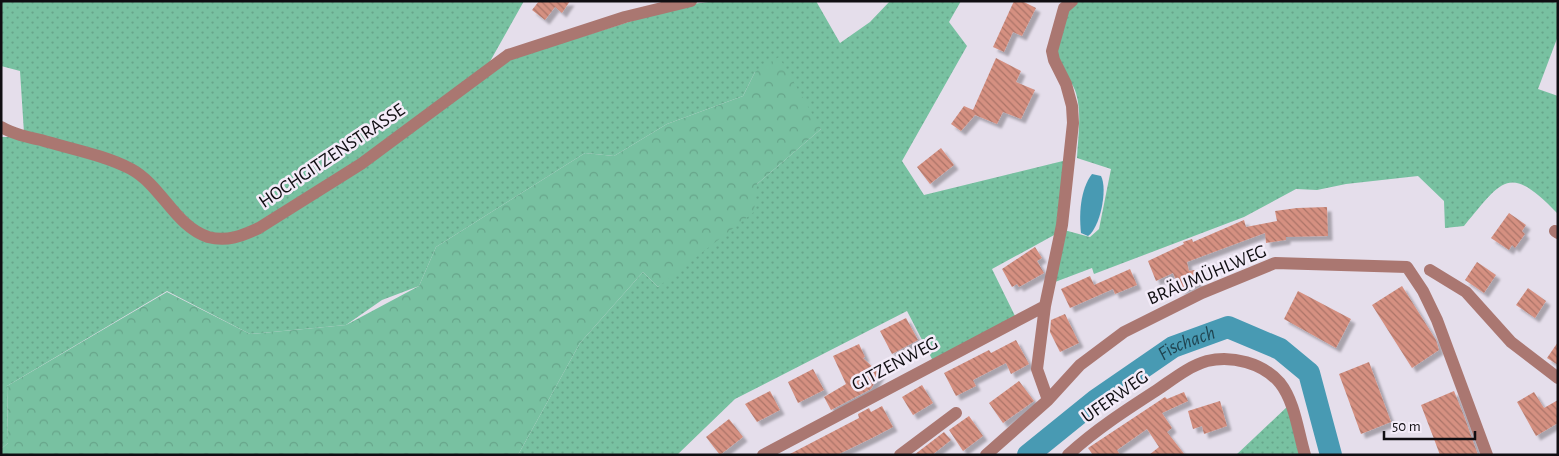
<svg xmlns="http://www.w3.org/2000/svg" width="1559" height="456" font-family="'Alegreya Sans',sans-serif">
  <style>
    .grass { fill: url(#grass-dots) }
    .forest { fill: url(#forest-crowns) }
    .water { fill: #489ab3 }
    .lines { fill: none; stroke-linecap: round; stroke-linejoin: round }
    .river { stroke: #489ab3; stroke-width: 22 }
    .building { fill: url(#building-back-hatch); filter: url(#shadow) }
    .minor { stroke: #aa7771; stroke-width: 12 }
    .labels { text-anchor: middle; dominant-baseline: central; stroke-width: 5; stroke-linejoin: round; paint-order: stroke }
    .street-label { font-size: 19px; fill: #100e12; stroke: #f3ebf8 }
    .water-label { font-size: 20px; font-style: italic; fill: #204551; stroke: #f3ebf8 }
  </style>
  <defs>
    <pattern id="grass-dots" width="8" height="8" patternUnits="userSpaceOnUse" patternTransform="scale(1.25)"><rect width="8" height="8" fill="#78c1a1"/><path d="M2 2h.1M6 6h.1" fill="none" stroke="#67a58a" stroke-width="1.8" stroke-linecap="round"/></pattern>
    <pattern id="forest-crowns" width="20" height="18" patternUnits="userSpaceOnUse" patternTransform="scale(1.25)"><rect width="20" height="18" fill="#78c1a1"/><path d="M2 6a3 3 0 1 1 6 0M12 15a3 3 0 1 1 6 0" fill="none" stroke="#67a58a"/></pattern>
    <pattern id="building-back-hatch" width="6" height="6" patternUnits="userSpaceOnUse" patternTransform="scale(1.25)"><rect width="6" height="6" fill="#d59081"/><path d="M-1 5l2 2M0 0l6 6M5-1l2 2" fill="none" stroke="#ab7468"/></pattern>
    <filter id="shadow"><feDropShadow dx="4.5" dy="4.5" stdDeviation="1" flood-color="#0004"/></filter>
  </defs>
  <rect width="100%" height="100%" fill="#e5deeb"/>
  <!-- grass -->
  <path class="grass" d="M1,1H524L488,65L389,141L249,228L221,236L199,230L149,177L24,133L20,71L1,66Z
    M717,1H816L840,43L870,22L890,1H961L949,22L967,46L902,161L924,195L1067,160L1056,234L992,269L1016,318L933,361L907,311L735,399L677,455H518L580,343L643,272L658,287L757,184L821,129L755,72L743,96L667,124L614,156L585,153L436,247L419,286L382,300L346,325L250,334L167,291L7,386L8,443L1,449V137H18L129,171L192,232L241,238L504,61L683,5Z
    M1076,1H1550L1558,3V36L1538,89L1558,96V214C1509,163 1503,179 1464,226L1445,228L1444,201L1418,176L1346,184L1317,190L1296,189L1244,217L1094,274L1092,268L1055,282L1064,230L1090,237L1099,229L1111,169L1077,158C1078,137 1082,113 1076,93C1073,83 1065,75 1061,66C1052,44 1063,18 1076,1Z
    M1289,405L1301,455H1236Z"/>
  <!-- forest -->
  <path class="forest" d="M779,57L821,129L757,184L754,212L658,287L643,272L580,343L518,455H1V449L8,443L7,386L167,292L250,334L346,325L419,286L436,247L585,153L614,156L667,124L743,96L755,72Z"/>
  <!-- water -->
  <path class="water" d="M1092,174L1101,176C1108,189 1100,228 1088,236L1081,233C1079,214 1080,190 1092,174Z"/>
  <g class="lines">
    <!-- river -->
    <path class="river" id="s1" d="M1028,455L1096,400L1173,347L1228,327L1280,349L1309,373L1331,455"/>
  </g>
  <!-- building -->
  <path class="building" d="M539,1H570L562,13L555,7L545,20L532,10Z
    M1014,1H1022L1036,8L1022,36L1013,32L1004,52L993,47Z
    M996,58L1021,71L1016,82L1035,90L1021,119L1003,112L997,124L975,115L961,131L951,124L964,106L973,110Z
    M941,148L954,165L930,184L917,167Z
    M1327,207L1328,236L1286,237V240L1266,243L1265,233L1187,262L1189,271L1195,270L1200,282L1180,290L1173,273L1156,281L1148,261L1184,244L1183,242L1192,239L1193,242L1244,220L1246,227L1277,221L1275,211L1297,208Z
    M1509,213L1526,225L1522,231L1525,234L1515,248L1512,245L1509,250L1491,238Z
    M1035,247L1042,258L1037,261L1044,273L1019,287L1017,284L1012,287L1002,269Z
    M1477,262L1496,275L1484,293L1465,280Z
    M1130,269L1137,285L1115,294L1113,289L1070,308L1061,289L1090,276L1094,285Z
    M1402,286L1436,340L1439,350L1412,368L1372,305Z
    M1528,288L1546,301L1535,318L1516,305Z
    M1298,291L1351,319L1336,348L1284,319Z
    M1065,314L1079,343L1060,352L1050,332L1051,320Z
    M906,318L918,340L892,354L880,331Z
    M1016,340L1029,364L1011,374L1006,363L973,380L976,386L956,396L944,373L989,350L991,353Z
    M1558,342V365L1547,358Z
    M859,344L865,357L863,358L880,374L871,389L831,410L824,397L846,384L833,356Z
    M1369,362L1391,422L1361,434L1339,374Z
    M813,369L824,390L798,403L788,382Z
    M1019,381L1034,401L1003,423L989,403Z
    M922,385L933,403L913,415L902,397Z
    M770,391L780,410L757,422L745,404Z
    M1454,391L1464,416L1478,455H1440L1434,439L1421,405Z
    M1184,392L1188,401L1162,413L1172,428L1167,432L1185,455H1149L1159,447L1147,429L1117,450L1120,455H1093L1088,448L1165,397L1167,399Z
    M1534,392L1544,408L1558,400V423L1536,436L1517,402Z
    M1220,401L1227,426L1204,434L1202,426L1193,429L1188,411Z
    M882,406L893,427L872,438L837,455H788L859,418L858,414L869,408L871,412Z
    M969,416L983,436L963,451L949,430Z
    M729,419L743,437L720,455L706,437Z
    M944,432L951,440L932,455H914Z"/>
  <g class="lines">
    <!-- minor -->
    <path class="minor" d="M1,127C13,134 27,137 41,140C71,149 104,155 131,169C162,186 175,226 208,237C227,242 242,236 259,228L361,164L508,55L625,17L691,1
      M1555,231L1558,233
      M1430,270L1466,292L1511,342L1558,378
      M1048,400L1037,369L1045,306L1062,225L1073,123L1072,106L1066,84L1054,60L1052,51L1064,8L1072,1
      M763,455L1045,306
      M900,455L956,413
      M986,455L1048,400L1080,365L1124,332L1202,293L1275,263L1407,267L1423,291L1437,320L1487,455
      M1068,455C1095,430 1126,410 1157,390C1172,380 1189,366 1207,361C1232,355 1263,363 1280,383C1295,402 1298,432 1305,455"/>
  </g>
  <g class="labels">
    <!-- street labels -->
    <g class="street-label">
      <text transform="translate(332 156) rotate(-34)">HOCHGITZENSTRASSE</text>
      <text transform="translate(1207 275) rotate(-23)">BRÄUMÜHLWEG</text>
      <text transform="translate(895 364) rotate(-28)">GITZENWEG</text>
      <text transform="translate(1115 397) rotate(-35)">UFERWEG</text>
    </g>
    <!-- water labels -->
    <g class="water-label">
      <text stroke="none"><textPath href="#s1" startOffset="195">Fischach</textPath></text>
    </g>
  </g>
  <!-- border -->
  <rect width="1559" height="456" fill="none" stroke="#100e12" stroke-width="5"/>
  <!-- scale -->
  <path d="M1384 431v8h91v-8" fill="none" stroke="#100e12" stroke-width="2.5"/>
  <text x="1392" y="431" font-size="15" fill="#100e12" stroke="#f3ebf8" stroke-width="4" paint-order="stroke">50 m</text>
</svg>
